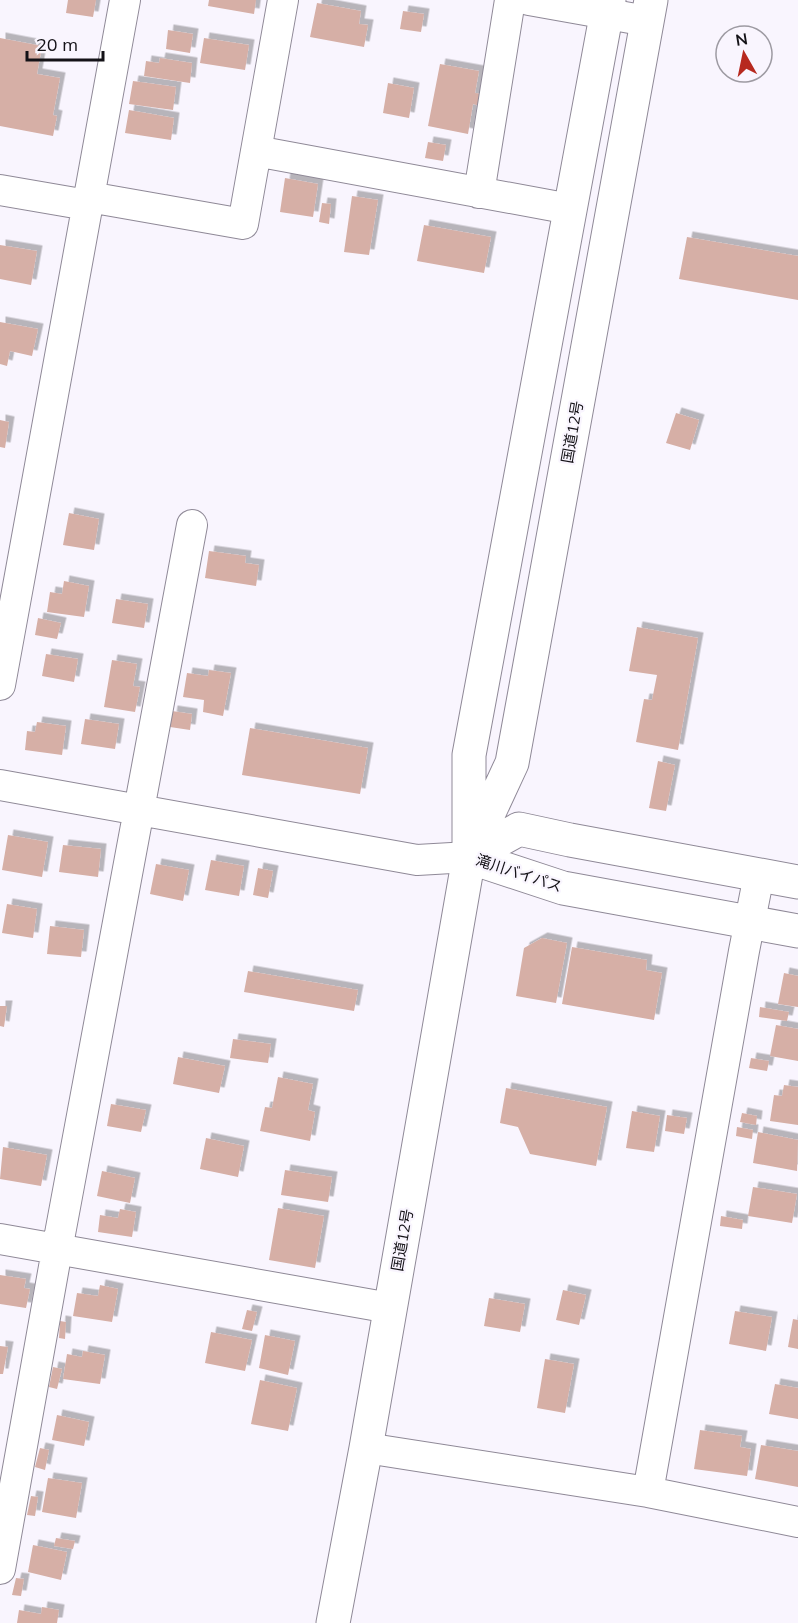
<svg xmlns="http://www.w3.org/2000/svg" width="798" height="1623" font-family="Mulish,'Noto Sans JP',sans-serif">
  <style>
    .building { fill: #d6afa6; filter: url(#shadow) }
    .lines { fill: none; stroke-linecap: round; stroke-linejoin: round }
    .minor-casing { stroke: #8f8997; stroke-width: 32 }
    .highway-casing { stroke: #8f8997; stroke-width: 35 }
    .minor { stroke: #fff; stroke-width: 30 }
    .highway { stroke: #fff; stroke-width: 33 }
    .labels { text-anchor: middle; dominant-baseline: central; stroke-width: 4.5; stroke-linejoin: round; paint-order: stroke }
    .street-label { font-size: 15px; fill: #141217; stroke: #f9f5fe }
  </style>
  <defs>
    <filter id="shadow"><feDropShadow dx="5.5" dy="-5.5" stdDeviation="0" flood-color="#0004"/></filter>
  </defs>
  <rect width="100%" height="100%" fill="#f9f5fe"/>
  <!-- building -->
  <path class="building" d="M68,0H96L93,17L66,13Z
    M209,0H256L254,14L208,6Z
    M317,3L361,11L359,24L368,25L364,47L310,37Z
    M403,11L424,14L421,32L400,29Z
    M168,30L193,34L190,53L166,49Z
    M0,38L42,46L37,74L60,78L53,115L57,116L53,136L0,126Z
    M204,38L249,45L245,70L200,63Z
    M160,58L192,63L190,83L144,76L146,61L159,63Z
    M440,64L479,71L475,93L483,94L480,106L473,104L468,134L428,126Z
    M133,81L176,87L173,110L129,104Z
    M388,83L414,88L409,118L383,113Z
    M129,110L174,118L171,140L125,133Z
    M428,142L446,145L443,161L425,158Z
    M285,178L318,184L313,217L280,212Z
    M352,196L378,200L369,255L344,252Z
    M322,203L331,204L329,224L319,222Z
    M424,225L491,237L484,273L417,261Z
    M687,237L798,256V300L679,279Z
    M0,245L37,251L31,285L0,279Z
    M0,322L38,329L32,356L10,351L7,366L0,364Z
    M676,413L699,420L690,450L666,443Z
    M0,420L9,422L5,448L0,447Z
    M69,513L99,519L94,550L63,545Z
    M209,551L246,556L245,563L259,565L256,586L205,578Z
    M64,581L89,586L84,617L47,612L50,592L62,594Z
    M116,599L148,604L144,628L112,623Z
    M38,618L61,623L57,639L35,635Z
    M637,627L698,638L678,750L636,742L644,699L652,700L657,675L629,671Z
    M46,654L78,659L74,682L42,676Z
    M112,660L137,664L133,686L140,687L135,712L104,707Z
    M209,670L231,673L223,716L203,712L204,700L183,697L187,673L208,676Z
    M172,711L192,714L190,730L170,727Z
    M85,719L119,724L115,749L81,744Z
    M37,722L66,726L62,755L25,750L27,731L35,732Z
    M250,728L368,748L360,794L242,775Z
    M658,761L675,765L666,811L649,808Z
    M8,835L48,842L42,877L2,870Z
    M63,845L101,849L98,877L59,872Z
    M211,860L244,866L239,896L205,890Z
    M156,864L189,870L183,901L150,894Z
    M258,868L273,871L268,898L253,895Z
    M7,904L37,909L33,938L2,933Z
    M50,926L84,930L81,957L47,954Z
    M542,938L567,943L556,1003L516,996L524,948Z
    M572,947L647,960L646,970L662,973L654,1020L562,1004Z
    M248,971L358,990L354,1011L244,992Z
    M784,973L798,976V1007L778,1004Z
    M0,1006H7L4,1027L0,1026Z
    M760,1007L789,1012L787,1021L759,1017Z
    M776,1025L798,1029V1061L770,1056Z
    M233,1039L271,1044L268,1063L230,1058Z
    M178,1057L225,1066L219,1093L173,1084Z
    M751,1058L769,1061L767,1071L749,1068Z
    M278,1077L313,1084L308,1110L315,1112L310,1141L260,1131L265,1107L272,1108Z
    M784,1085L798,1087V1125L770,1121L774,1095L782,1096Z
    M506,1088L607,1107L596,1166L530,1154L518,1127L500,1123Z
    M111,1104L146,1110L141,1132L107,1126Z
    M632,1111L660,1116L654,1152L626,1148Z
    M742,1113L757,1116L756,1125L740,1122Z
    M667,1115L687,1118L684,1134L665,1131Z
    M737,1127L753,1130L752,1139L736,1136Z
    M758,1132L798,1140L797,1171L753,1163Z
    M206,1138L244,1146L238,1177L200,1169Z
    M3,1147L47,1155L41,1186L0,1179Z
    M285,1170L332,1177L328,1202L281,1195Z
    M102,1171L135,1178L130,1203L97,1196Z
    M753,1187L797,1194L792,1223L748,1216Z
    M278,1208L324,1216L315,1268L269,1260Z
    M120,1209L136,1212L132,1237L98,1232L100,1215L118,1218Z
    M721,1216L743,1220L742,1229L720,1226Z
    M0,1275L26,1279L24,1288L30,1289L26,1308L0,1304Z
    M100,1285L118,1289L112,1322L73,1316L77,1293L98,1296Z
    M563,1290L586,1295L579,1325L556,1320Z
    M489,1298L525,1304L520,1332L484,1326Z
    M247,1310L257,1312L252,1331L242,1329Z
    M735,1311L772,1317L766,1351L729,1344Z
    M793,1319L798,1320V1349L788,1347Z
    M60,1321L66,1322L65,1339L59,1338Z
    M211,1332L252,1340L245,1371L205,1363Z
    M265,1335L295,1341L288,1375L259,1368Z
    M0,1346L8,1347L3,1374H0Z
    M83,1351L105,1355L100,1384L63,1379L67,1354L82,1357Z
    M545,1359L574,1364L565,1413L537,1408Z
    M53,1367L62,1369L57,1389L49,1387Z
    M260,1380L297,1388L288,1431L251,1424Z
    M775,1384L798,1388V1419L769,1414Z
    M57,1415L89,1422L84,1446L52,1440Z
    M700,1430L742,1436L740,1447L751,1449L747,1476L694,1469Z
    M761,1445L798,1451V1487L755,1479Z
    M40,1448L49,1450L45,1470L35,1467Z
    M48,1478L82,1483L76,1518L42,1512Z
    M31,1496L38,1497L35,1516L27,1515Z
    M56,1538L75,1541L73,1549L54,1546Z
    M33,1545L67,1552L61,1580L28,1572Z
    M16,1578L24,1579L21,1596L12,1595Z
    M42,1607L59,1610L57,1623H17L19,1610L41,1614Z"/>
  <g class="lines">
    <defs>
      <path id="minor" d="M529,0L647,21
        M256,151L570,209
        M0,190L87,205
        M479,193L510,0
        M89,197L243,224L283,0
        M0,685L125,0
        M0,785L417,860L469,857
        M0,1239L390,1308
        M366,1448L648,1492L798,1522
        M648,1492L744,951L759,875
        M0,1569L57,1250L192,525"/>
      <path id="highway" d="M473,847L512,763L651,0
        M469,857L519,829L570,840L798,882
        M469,857L563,888L798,931
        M333,1623L366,1448L469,857V755L609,0"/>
    </defs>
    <!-- minor casing -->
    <use href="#minor" class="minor-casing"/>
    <!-- highway casing -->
    <use href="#highway" class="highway-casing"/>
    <!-- minor -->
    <use href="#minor" class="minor"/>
    <!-- highway -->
    <use href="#highway" class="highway"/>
  </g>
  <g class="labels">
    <!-- street labels -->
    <g class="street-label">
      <text transform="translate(572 432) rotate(-80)">国道12号</text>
      <text transform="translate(519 873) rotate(18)">滝川バイパス</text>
      <text transform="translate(402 1240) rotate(-80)">国道12号</text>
    </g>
  </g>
  <!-- north arrow -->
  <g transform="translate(744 54) rotate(351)"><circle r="28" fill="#f9f5fe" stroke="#9d9aa2" stroke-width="1.5"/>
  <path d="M0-4.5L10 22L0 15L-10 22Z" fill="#b7291f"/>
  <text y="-9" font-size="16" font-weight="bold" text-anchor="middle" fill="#141217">N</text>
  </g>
  <!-- scale -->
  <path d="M27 51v9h76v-9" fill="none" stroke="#141217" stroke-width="3"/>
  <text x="36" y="51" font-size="18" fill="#141217" stroke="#f9f5fe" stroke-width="4.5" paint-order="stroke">20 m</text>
</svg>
